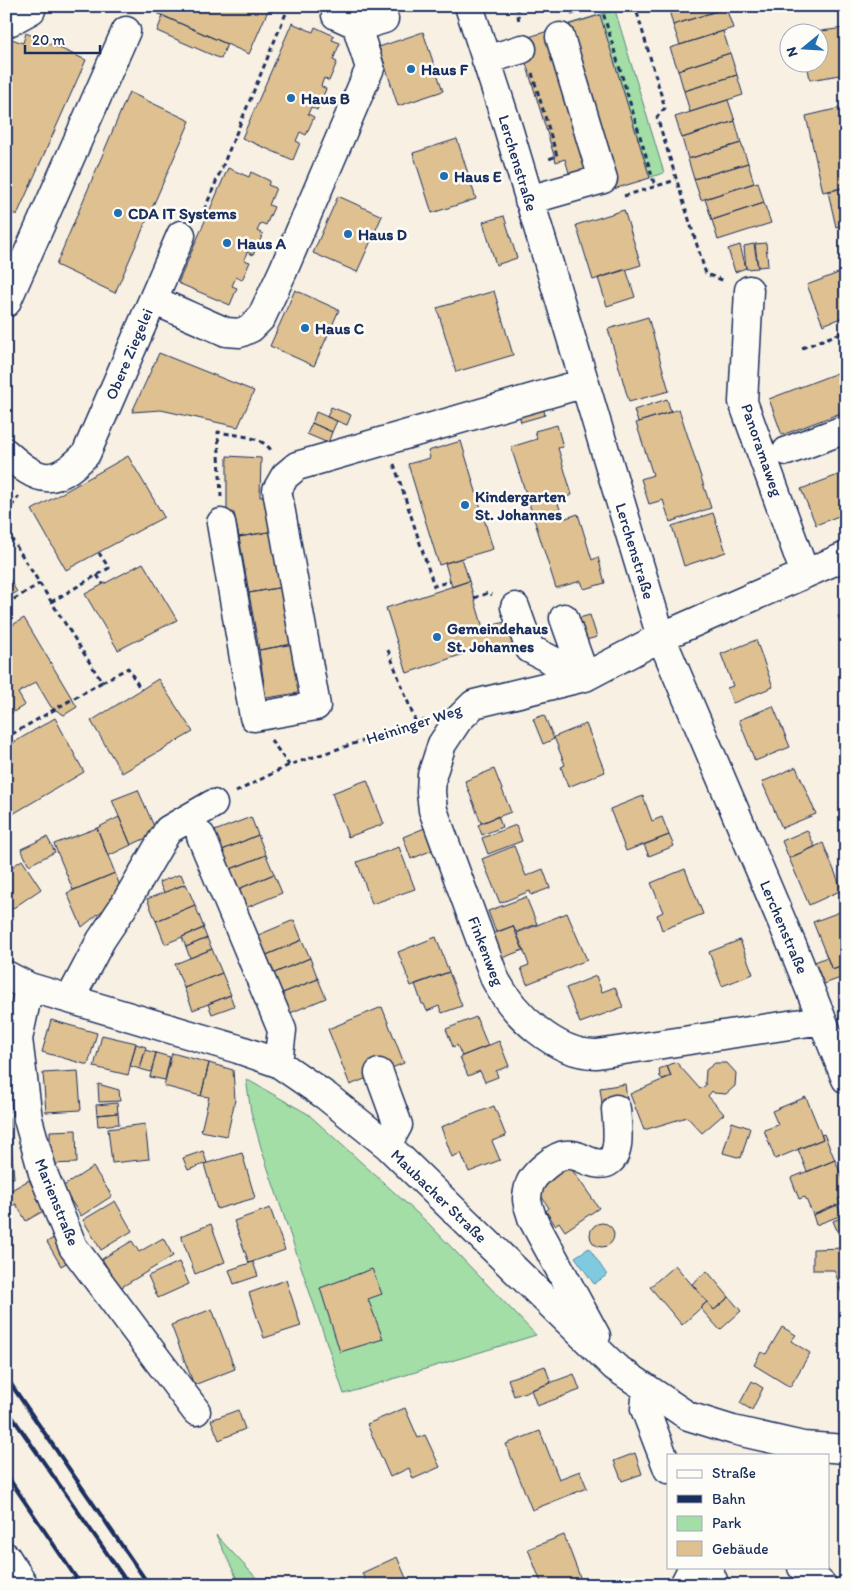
<svg xmlns="http://www.w3.org/2000/svg" width="852" height="1591" font-family="Itim,sans-serif">
  <style>
    .green { fill: #a2dea5; stroke: #5e8682 }
    .water { fill: #7fcadf; stroke: #578cab }
    .building { fill: #dec091; stroke: #1b2f5e }
    .lines { fill: none; stroke-linecap: round; stroke-linejoin: round }
    .minor-casing { stroke: #1b2f5e; stroke-width: 31 }
    .path { stroke: #1b2f5e; stroke-width: 3; stroke-dasharray: 5 4; stroke-linecap: butt }
    .minor { stroke: #fdfcf7; stroke-width: 28 }
    .rail { stroke: #1b2f5e; stroke-width: 4 }
    .poi-dot { fill: #1f6fb2; stroke: #fdfcf7; stroke-width: 2 }
    .labels { text-anchor: middle; dominant-baseline: central; stroke-width: 5; stroke-linejoin: round; paint-order: stroke }
    .poi-label { font-size: 16px; font-weight: bold; fill: #1b2f5e; stroke: #fdfcf7; text-anchor: start }
    .street-label { font-size: 16px; fill: #1b2f5e; stroke: #fdfcf7 }
  </style>
  <rect width="100%" height="100%" fill="#f7f0e3"/>
  <filter id="ink" filterUnits="userSpaceOnUse"><feTurbulence type="fractalNoise" baseFrequency=".02" numOctaves="2"/><feDisplacementMap in="SourceGraphic" scale="10" xChannelSelector="R" yChannelSelector="G"/><feConvolveMatrix kernelMatrix="1 2 1 2 8 2 1 2 1" color-interpolation-filters="sRGB"/></filter>
  <g filter="url(#ink)">
    <!-- green -->
    <path class="green" d="M615,10L664,173L622,186L586,68H583L569,24Z
      M246,1079L308,1114L428,1223L536,1335L344,1394L262,1151L251,1112Z
      M216,1535L263,1585H240Z"/>
    <!-- water -->
    <path class="water" d="M589,1248L607,1275L594,1284L575,1257Z"/>
    <!-- building -->
    <path class="building" d="M160,6H270L249,54L157,13Z
      M668,6H726V8L673,25Z
      M726,8L733,28L680,45L673,25Z
      M600,15L650,178L577,200L565,159L556,162L519,40Z
      M163,16L227,44L221,59L157,31Z
      M292,23L313,32L315,27L334,36L332,40L340,43L333,60L337,62L329,81L324,78L321,86L326,89L317,110L311,107L308,114L314,117L306,135L300,132L296,141L300,143L293,160L242,138Z
      M844,28L846,45H843L846,74L810,80L807,62H820V32H814Z
      M723,31L730,53L678,70L670,48Z
      M423,32L443,91L398,106L379,47Z
      M26,33L86,60L17,215L6,210V37L23,43Z
      M730,53L737,75L684,91L678,70Z
      M737,75L743,95L690,112L684,91Z
      M129,92L190,121L115,293L56,265Z
      M728,100L735,121L682,138L675,117Z
      M840,108L843,121H846V187L823,192L806,116Z
      M735,121L741,143L688,159L682,138Z
      M457,139L476,199L432,213L413,153Z
      M741,143L748,163L694,179L688,159Z
      M748,163L754,183L701,200L694,179Z
      M228,168L249,177L251,172L270,181L268,185L276,188L269,205L274,207L266,225L261,223L257,231L263,234L253,255L247,252L244,260L250,262L242,280L236,277L232,286L237,288L230,305L178,283Z
      M758,182L764,203L712,220L705,199Z
      M846,187V225L836,227L828,192Z
      M338,196L382,216L357,272L313,253Z
      M764,203L771,223L718,240L712,220Z
      M624,210L641,265L593,280L576,225Z
      M504,216L517,258L496,265L483,222Z
      M766,243L768,266L758,267L755,244Z
      M754,244L758,268L746,269L744,246Z
      M740,245L746,268L735,272L728,249Z
      M626,269L635,297L607,306L598,278Z
      M846,270V316L823,325L807,285Z
      M295,290L339,310L314,366L270,346Z
      M494,291L513,355L456,372L437,308Z
      M648,317L669,391L629,402L608,329Z
      M159,353L254,391L238,427L161,410L132,412Z
      M846,369V396L837,373Z
      M837,373L846,396V411L782,435L769,399Z
      M667,399L671,412L638,422L634,410Z
      M542,403L545,415L521,422L518,411Z
      M331,407L351,415L347,425L327,417Z
      M679,409L711,508L670,522L663,500L649,504L641,479L653,475L636,423Z
      M316,412L337,421L332,432L312,423Z
      M312,423L332,432L328,443L307,434Z
      M557,425L563,447L558,448L572,495L557,500L563,519L578,514L592,560L598,557L605,583L584,589L581,581L556,588L511,447L537,439L535,431Z
      M461,441L493,549L439,565L408,464L430,458L428,451Z
      M128,456L164,517L66,570L32,510Z
      M227,456L261,458L260,497L267,496L274,531L239,537L234,513L227,512Z
      M846,472V513L816,525L801,489Z
      M713,513L726,552L684,566L672,526Z
      M274,531L283,587L249,593L239,537Z
      M462,558L469,581L452,587L445,563Z
      M143,563L177,620L118,650L85,594Z
      M6,574L17,592L6,598Z
      M469,581L483,628L505,622L513,644L489,652L487,646L407,673L386,608Z
      M283,587L293,644L259,650L249,593Z
      M846,613V635L838,616Z
      M590,615L597,637L586,640L579,618Z
      M24,618L77,707L64,715L51,707L36,682L18,693L25,705L10,714L6,708V629Z
      M756,640L773,687L733,703L727,688L733,686L721,654Z
      M293,644L304,692L266,698L259,650Z
      M158,679L193,732L122,773L91,721Z
      M773,706L790,747L755,761L739,720Z
      M544,715L554,739L543,744L533,719Z
      M55,718L84,772L6,818V747Z
      M586,724L605,772L568,787L561,767L565,765L554,737Z
      M796,767L816,814L782,828L762,782Z
      M494,769L511,812L481,823L465,781Z
      M367,780L384,824L348,837L332,793Z
      M138,790L157,833L131,845L112,800Z
      M643,796L652,821L662,817L669,835L626,851L610,809Z
      M498,816L502,827L482,835L478,825Z
      M119,817L131,845L108,856L97,828Z
      M251,817L258,835L220,851L212,832Z
      M516,825L522,841L488,854L482,838Z
      M427,827L435,849L411,859L403,837Z
      M97,828L115,873L73,890L54,844Z
      M807,830L815,847L789,858L782,841Z
      M258,835L266,855L228,870L220,851Z
      M669,835L674,846L649,856L644,845Z
      M47,837L55,852L29,865L21,849Z
      M823,843L842,890L809,905L789,858Z
      M514,846L526,876L543,869L550,888L531,895L530,891L500,903L482,859Z
      M399,847L415,889L372,904L357,862Z
      M266,855L274,874L236,890L228,870Z
      M22,860L41,889L6,913V871Z
      M685,869L703,914L662,930L657,915L663,912L651,883Z
      M115,873L123,894L82,927L67,893Z
      M181,874L185,884L164,893L159,882Z
      M274,874L282,893L243,909L236,890Z
      M186,884L195,905L156,921L147,899Z
      M526,897L537,924L516,932L513,926L496,932L488,911Z
      M195,905L204,928L165,944L156,921Z
      M845,910L846,965L832,970L813,922Z
      M567,913L587,960L527,984L521,968L529,965L517,933Z
      M294,920L302,940L264,956L256,936Z
      M513,926L523,950L502,958L493,934Z
      M203,928L207,938L186,947L182,937Z
      M436,937L449,972L411,986L398,952Z
      M207,938L212,949L190,958L186,947Z
      M302,940L310,958L272,974L264,956Z
      M740,940L753,974L722,986L709,952Z
      M212,949L222,973L184,988L175,964Z
      M827,957L832,970L846,965V976L824,984L815,962Z
      M310,958L318,979L280,994L272,974Z
      M449,972L462,1006L442,1013L439,1006L427,1011L424,1004H422L415,984Z
      M222,973L231,995L193,1010L184,988Z
      M596,976L602,992L615,987L623,1007L580,1023L566,988Z
      M318,979L326,998L288,1014L280,994Z
      M846,987V1000L841,989Z
      M230,995L234,1006L212,1014L208,1004Z
      M382,1007L404,1063L350,1085L328,1029Z
      M6,1010L14,1011L6,1043Z
      M476,1017L488,1046L462,1056L457,1045L453,1047L446,1029Z
      M51,1020L97,1033L88,1065L42,1052Z
      M102,1035L136,1043L128,1075L94,1067Z
      M499,1041L509,1066L496,1071L498,1077L485,1082L480,1071L468,1076L460,1057Z
      M136,1044L146,1047L140,1069L130,1066Z
      M145,1050L156,1053L151,1072L140,1069Z
      M156,1053L170,1057L165,1080L150,1077Z
      M172,1053L209,1063L201,1096L164,1086Z
      M676,1062L700,1089L706,1085L705,1083L706,1070L715,1063H727L736,1073L735,1086L726,1094L714,1093L712,1091L708,1096L724,1114L702,1133L687,1117L644,1130L630,1094L671,1076L667,1066Z
      M209,1063L233,1070L235,1100L227,1136L201,1131L209,1097L201,1096Z
      M667,1066L671,1076L663,1079L660,1077L659,1069Z
      M78,1071L81,1110L46,1112L43,1073Z
      M98,1084L119,1090L120,1101L99,1102Z
      M625,1084L628,1107L603,1111L600,1088Z
      M6,1086L9,1112H6Z
      M806,1097L823,1139L775,1159L764,1130L778,1125L772,1111Z
      M117,1103L118,1113L97,1115L96,1105Z
      M494,1106L506,1136L492,1141L500,1160L469,1172L461,1153L452,1157L441,1127Z
      M118,1113L119,1124L98,1126L97,1115Z
      M6,1117H9L14,1178L6,1179Z
      M732,1122L750,1128L741,1158L723,1153Z
      M145,1124L149,1159L112,1163L108,1129Z
      M76,1130L77,1163L50,1164V1131Z
      M824,1134L835,1160L807,1172L798,1149L823,1139L821,1135Z
      M203,1151L207,1163L188,1170L183,1158Z
      M242,1153L255,1198L217,1209L204,1164Z
      M835,1160L846,1186V1196L838,1199L840,1204L813,1215L805,1197L799,1199L791,1178Z
      M568,1164L599,1208L565,1231L559,1222L555,1225L546,1211L549,1208L536,1188Z
      M93,1167L112,1196L81,1216L62,1187Z
      M29,1180L45,1210L26,1221L16,1204L9,1207L6,1202V1193Z
      M115,1201L132,1231L101,1250L83,1220Z
      M837,1205L842,1215L816,1225L813,1215Z
      M270,1208L285,1250L249,1263L234,1221Z
      M846,1216V1233L839,1235L833,1221Z
      M590 1235a12 12 0 1 1 24 0a12 12 0 1 1-24 0Z
      M211,1224L225,1262L195,1274L181,1236Z
      M58,1235L73,1259L61,1266L47,1242Z
      M163,1238L173,1256L120,1288L102,1259L132,1241L139,1252Z
      M844,1248H846V1296H844L834,1270H813V1249Z
      M179,1262L189,1284L158,1298L148,1276Z
      M253,1262L258,1276L234,1284L229,1270Z
      M675,1265L707,1302L682,1325L650,1287Z
      M372,1269L382,1294L368,1299L383,1339L340,1352L320,1288Z
      M707,1271L729,1297L714,1310L692,1284Z
      M286,1280L301,1326L264,1338L249,1293Z
      M839,1288H841L844,1296H846V1301Z
      M729,1297L741,1311L720,1330L700,1308L707,1302L714,1310Z
      M212,1309L235,1369L194,1385L171,1325Z
      M782,1327L796,1335L791,1341L810,1353L790,1387L754,1365L761,1352L766,1354Z
      M545,1366L551,1383L514,1396L508,1379Z
      M574,1374L580,1390L537,1406L531,1390Z
      M752,1381L763,1388L752,1410L740,1403Z
      M405,1408L418,1438L425,1435L440,1467L413,1479L409,1468L390,1477L367,1424Z
      M238,1410L245,1429L219,1440L211,1420Z
      M540,1431L559,1479L580,1471L587,1488L532,1510L506,1444Z
      M635,1453L642,1474L622,1481L614,1461Z
      M564,1535L583,1585H542L528,1549Z
      M397,1557L409,1585H367L362,1573Z"/>
    <g class="lines">
      <defs>
        <path id="minor" d="M469,6L506,121L661,637L794,950L846,1079
          M6,21L9,22L31,10
          M356,24L364,25L384,19
          M486,60L522,49
          M529,200L603,179L560,37
          M749,290L743,402L805,574
          M153,300L226,332L240,333L251,328L261,318L283,271L370,68L356,24L336,15
          M6,303L126,31
          M787,451L846,429
          M6,453C39,483 54,487 86,454L181,235
          M221,523L254,717L316,706L277,490L285,476L297,466L585,383
          M515,607L530,649L585,677
          M564,618L585,677
          M201,836L282,1030L278,1063
          M6,975L29,987L238,1049L278,1063L326,1096L387,1145L615,1367L688,1416L733,1430L803,1446L846,1449
          M29,987L18,1039L28,1119L43,1173L73,1247L196,1411
          M70,999L101,940L123,907L168,830L213,804
          M822,1020L597,1054C556,1055 513,1014 495,979L433,810L431,792L432,775L442,744L458,720L474,704L585,677L661,637L846,556
          M379,1073L398,1125L387,1145
          M596,1336L532,1218C531,1212 527,1205 527,1199C527,1194 529,1184 532,1180C537,1172 555,1156 565,1155C576,1153 585,1161 595,1163C625,1170 617,1125 616,1109
          M647,1389L645,1409L668,1469
          M6,1557L24,1585
          M707,1567L715,1585
          M802,1567L822,1585
          M684,1585L693,1567"/>
      </defs>
      <!-- minor casing -->
      <use href="#minor" class="minor-casing"/>
      <!-- path -->
      <path class="path" d="M517,6L519,23
        M601,6L655,186
        M619,6H620
        M632,6L636,9L665,108L657,117L706,274L725,281
        M636,9L644,6
        M408,11L422,6
        M571,14L596,6
        M532,73L557,156L546,160
        M624,196L676,180
        M201,218L289,6
        M802,348L846,331
        M394,464L434,586L451,581
        M221,497L218,432C236,436 263,435 273,453
        M6,514L19,496
        M6,530L102,682L7,737
        M97,575L103,584
        M474,598L488,593L492,595
        M51,602L109,568L99,553
        M6,604L39,584
        M388,650L416,723
        M102,682L128,668L141,690
        M7,736L12,744
        M271,740L289,765
        M236,792L289,765L426,720"/>
      <!-- minor -->
      <use href="#minor" class="minor"/>
      <!-- rail -->
      <path class="rail" d="M6,1377L149,1585
        M6,1408L129,1585
        M6,1474L81,1585"/>
    </g>
  </g>
  <!-- markers -->
  <g class="poi-dot">
    <circle cx="411" cy="69" r="5"/>
    <circle cx="291" cy="98" r="5"/>
    <circle cx="444" cy="176" r="5"/>
    <circle cx="118" cy="213" r="5"/>
    <circle cx="348" cy="234" r="5"/>
    <circle cx="227" cy="243" r="5"/>
    <circle cx="305" cy="328" r="5"/>
    <circle cx="465" cy="505" r="5"/>
    <circle cx="437" cy="637" r="5"/>
  </g>
  <g class="labels">
    <!-- poi labels -->
    <g class="poi-label">
      <text x="421" y="69">Haus F</text>
      <text x="301" y="98">Haus B</text>
      <text x="454" y="176">Haus E</text>
      <text x="128" y="213">CDA IT Systems</text>
      <text x="358" y="234">Haus D</text>
      <text x="237" y="243">Haus A</text>
      <text x="315" y="328">Haus C</text>
      <text x="475" y="496">Kindergarten<tspan x="475" dy="18">St. Johannes</tspan></text>
      <text x="447" y="628">Gemeindehaus<tspan x="447" dy="18">St. Johannes</tspan></text>
    </g>
    <!-- street labels -->
    <g class="street-label">
      <text transform="translate(518 163) rotate(73)">Lerchenstraße</text>
      <text transform="translate(129 354) rotate(-67)">Obere Ziegelei</text>
      <text transform="translate(762 450) rotate(71)">Panoramaweg</text>
      <text transform="translate(635 551) rotate(73)">Lerchenstraße</text>
      <text transform="translate(414 724) rotate(-18)">Heininger Weg</text>
      <text transform="translate(784 927) rotate(67)">Lerchenstraße</text>
      <text transform="translate(486 951) rotate(69)">Finkenweg</text>
      <text transform="translate(439 1196) rotate(44)">Maubacher Straße</text>
      <text transform="translate(57 1202) rotate(68)">Marienstraße</text>
    </g>
  </g>
  <!-- margin -->
  <rect width="852" height="1591" fill="none" stroke="#fdfcf7" stroke-width="25"/>
  <rect x="12" y="12" width="827" height="1566" fill="none" stroke="#1b2f5e" stroke-width="2" filter="url(#ink)"/>
  <!-- legend -->
  <rect x="667" y="1454" width="162" height="115" fill="#fdfcf7" stroke="#a3aaba"/>
  <rect x="677" y="1470" width="25" height="8" fill="#fdfcf7" stroke="#a3aaba"/>
  <text x="712" y="1478" font-size="15" fill="#1b2f5e">Straße</text>
  <rect x="677" y="1495" width="25" height="8" fill="#1b2f5e" stroke="#a3aaba"/>
  <text x="712" y="1504" font-size="15" fill="#1b2f5e">Bahn</text>
  <rect x="677" y="1516" width="25" height="15" fill="#a2dea5" stroke="#a3aaba"/>
  <text x="712" y="1528" font-size="15" fill="#1b2f5e">Park</text>
  <rect x="677" y="1541" width="25" height="15" fill="#dec091" stroke="#a3aaba"/>
  <text x="712" y="1554" font-size="15" fill="#1b2f5e">Gebäude</text>
  <!-- north arrow -->
  <g transform="translate(804 48) rotate(252)"><circle r="24" fill="#fdfcf7" stroke="#a3aaba"/>
  <path d="M0-4L9 19L0 12L-9 19Z" fill="#1f6fb2"/>
  <text y="-8" font-size="14" font-weight="bold" text-anchor="middle" fill="#1b2f5e">N</text>
  </g>
  <!-- scale -->
  <path d="M25 45v8h75v-8" fill="none" stroke="#1b2f5e" stroke-width="2.5"/>
  <text x="32" y="45" font-size="15" fill="#1b2f5e" stroke="#fdfcf7" stroke-width="4" paint-order="stroke">20 m</text>
</svg>
